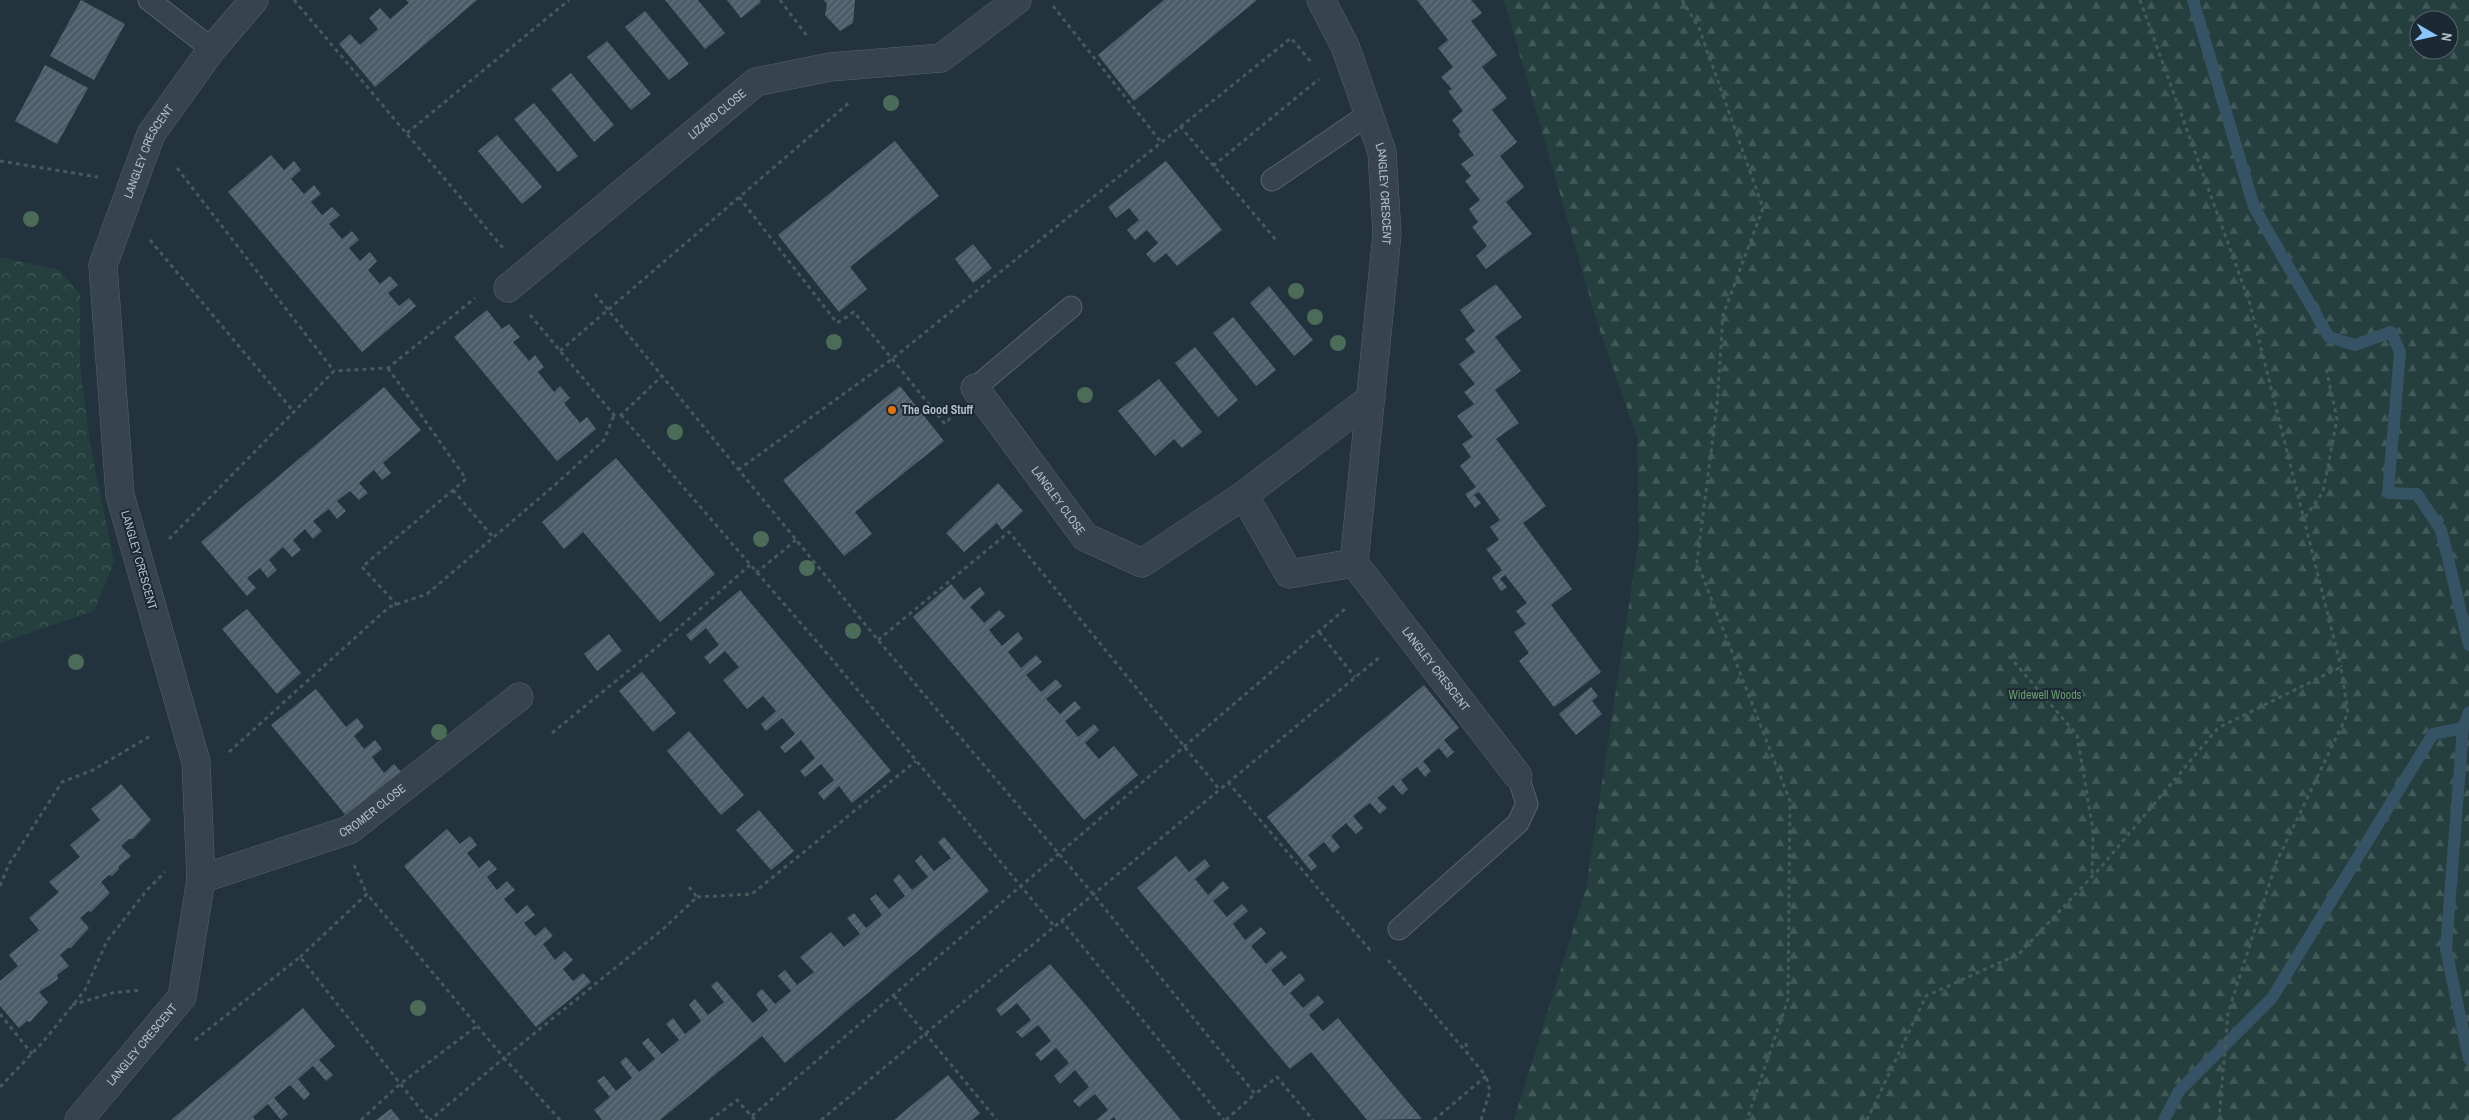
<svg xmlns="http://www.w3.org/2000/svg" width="2469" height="1120" font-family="'Archivo Narrow',sans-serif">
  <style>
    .forest { fill: url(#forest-firs); fill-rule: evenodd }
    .park { fill: url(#park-crowns) }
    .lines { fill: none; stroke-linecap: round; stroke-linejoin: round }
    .stream { stroke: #365265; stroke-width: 12 }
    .building { fill: url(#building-hatch) }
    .lane-casing { stroke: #55626c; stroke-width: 23 }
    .street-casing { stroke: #55626c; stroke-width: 29 }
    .path { stroke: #435b5a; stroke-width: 3; stroke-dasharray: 4 4; stroke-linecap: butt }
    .lane { stroke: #37444e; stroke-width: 21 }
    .street { stroke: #37444e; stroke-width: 28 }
    .tree { fill: #4a6c58 }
    .food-dot { fill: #e8710a; stroke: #1c2933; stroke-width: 2 }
    .labels { text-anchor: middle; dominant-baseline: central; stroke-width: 4; stroke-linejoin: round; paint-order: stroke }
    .street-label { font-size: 12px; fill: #b3bfc9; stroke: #1c2933 }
    .poi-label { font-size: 12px; font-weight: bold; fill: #b3bfc9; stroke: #1c2933; text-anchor: start }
    .park-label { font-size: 12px; fill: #699b6d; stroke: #1c2933 }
  </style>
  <defs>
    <pattern id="forest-firs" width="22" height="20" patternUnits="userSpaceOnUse" patternTransform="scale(1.25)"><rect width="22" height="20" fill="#253f3e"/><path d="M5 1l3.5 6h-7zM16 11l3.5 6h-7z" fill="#425959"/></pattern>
    <pattern id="park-crowns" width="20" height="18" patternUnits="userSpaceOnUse" patternTransform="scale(1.25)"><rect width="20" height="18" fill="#253f3e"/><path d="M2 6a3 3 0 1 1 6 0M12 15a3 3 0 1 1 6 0" fill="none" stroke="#425959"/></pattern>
    <pattern id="building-hatch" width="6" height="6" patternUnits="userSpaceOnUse" patternTransform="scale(1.25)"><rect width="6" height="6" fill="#4c5d69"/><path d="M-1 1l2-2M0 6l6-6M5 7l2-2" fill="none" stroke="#63727d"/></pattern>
  </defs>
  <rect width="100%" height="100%" fill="#23333e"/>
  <!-- forest -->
  <path class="forest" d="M1504,0H2469V1120H1514L1586,888L1639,539L1637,437L1598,325ZM2419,20H2449V50H2419Z"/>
  <!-- park -->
  <path class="park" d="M0,257L59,270L80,294V365L90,444L114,562L94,611L0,643Z"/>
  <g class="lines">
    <!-- stream -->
    <path class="stream" d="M2193,0L2254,207L2329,337L2355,345L2391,332L2400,352L2388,493L2417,494L2441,530L2469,645
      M2469,712L2463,728L2446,949L2469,1059
      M2164,1120L2179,1091L2272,998L2433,734L2463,728"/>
  </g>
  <!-- building -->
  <path class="building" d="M81,0L125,24L94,80L50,56Z
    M406,0H477L375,87L339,44L350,34L360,45L378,29L369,18L380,8L390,19L409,3Z
    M665,0H698L725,33L705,49Z
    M727,0H760L761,2L741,18Z
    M824,0H855L853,23L840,31L825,15L827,4Z
    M1164,0H1257L1134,101L1098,55Z
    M1417,0H1471L1482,13L1471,21L1497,55L1482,67L1507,98L1492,110L1517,142L1500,156L1524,187L1506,202L1532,234L1486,269L1476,256L1487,246L1472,227L1478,222L1469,209L1480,200L1465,181L1471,176L1461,164L1474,155L1458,134L1461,132L1452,120L1463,111L1448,91L1452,89L1441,77L1453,67L1438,48L1448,40Z
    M645,11L689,64L669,80L625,27Z
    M607,41L651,94L631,110L587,57Z
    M45,65L88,88L57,144L15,121Z
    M571,73L614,125L594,142L551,89Z
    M534,103L578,156L558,172L514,119Z
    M497,135L542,187L522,204L478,151Z
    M895,141L939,196L850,267L867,289L839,312L778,235Z
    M271,155L284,170L294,161L301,170L291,179L304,194L314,185L321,194L311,202L322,215L332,207L340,215L329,224L342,239L352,231L359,240L349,248L360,261L370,252L377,261L368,270L380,284L390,276L398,285L388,293L399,306L409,298L416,306L362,352L228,192Z
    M1166,161L1222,230L1177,266L1166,253L1154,263L1146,254L1158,243L1147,230L1135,240L1127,230L1139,220L1129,208L1116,218L1108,207Z
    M973,244L992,268L973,283L955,259Z
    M1496,284L1522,317L1495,337L1521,371L1495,390L1519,423L1496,439L1546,506L1523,523L1572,589L1551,605L1601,672L1554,707L1519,661L1529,653L1514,632L1526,624L1516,611L1527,603L1505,575L1500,579L1507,587L1501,591L1492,578L1502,570L1486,549L1499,540L1490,527L1500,520L1479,492L1474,495L1481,503L1475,508L1465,494L1476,487L1460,466L1471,457L1462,444L1473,437L1457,416L1474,404L1464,392L1475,384L1459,364L1475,352L1465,339L1475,331L1460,310Z
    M1269,286L1313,340L1294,356L1250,303Z
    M487,310L502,329L509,324L520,337L513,342L529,361L535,355L544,367L538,372L554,392L560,386L570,398L564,403L580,423L587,417L596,429L557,461L454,337Z
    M1233,317L1276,370L1256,386L1213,333Z
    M1195,347L1238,400L1218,417L1175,363Z
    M1159,379L1202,432L1182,448L1174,439L1155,456L1118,411Z
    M900,386L944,441L855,512L872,534L844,556L783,480Z
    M384,387L421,430L383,463L391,473L382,480L374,470L359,483L368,493L359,500L350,491L337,501L346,511L337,519L329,509L313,521L322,531L313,539L305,529L293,540L301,550L292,557L283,547L269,560L277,570L268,578L260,568L247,578L256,588L247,596L201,542Z
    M616,458L715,574L660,622L583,532L564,549L542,522Z
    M998,483L1023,511L1002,530L997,523L964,552L946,533Z
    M951,584L964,600L980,587L985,594L970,607L984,623L999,610L1005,616L989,630L1002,646L1018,632L1023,639L1008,652L1021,668L1036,655L1042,662L1026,675L1041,692L1056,679L1062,686L1046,699L1060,714L1075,701L1081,708L1065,721L1078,737L1094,724L1099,730L1085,743L1099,759L1114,746L1138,775L1084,820L913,617Z
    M740,590L891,771L852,803L839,786L824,800L818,793L834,780L821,764L805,777L800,771L815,758L801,740L785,753L780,747L795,734L782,718L766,731L761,724L776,711L763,696L747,709L723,680L739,667L725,651L710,664L704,657L719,645L706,628L691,641L686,635Z
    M247,609L301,673L277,694L222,629Z
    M609,634L622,651L597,671L584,654Z
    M642,672L676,713L653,732L619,691Z
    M1424,685L1459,728L1444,740L1454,752L1447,758L1439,748L1423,761L1431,771L1425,777L1417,767L1401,780L1408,789L1402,795L1393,785L1377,798L1387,808L1380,814L1370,803L1353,816L1363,828L1356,834L1346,823L1331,836L1340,847L1333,853L1324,842L1308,855L1317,866L1311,871L1267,817Z
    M1591,687L1598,696L1592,701L1602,714L1576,735L1559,714Z
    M316,689L346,727L357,718L364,727L354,736L364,749L375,740L382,749L372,757L384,773L394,764L402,773L348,818L271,725Z
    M689,731L744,795L721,815L667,751Z
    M121,784L151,820L133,839H129L121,846L131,856L119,866V869L112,876L109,875L101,882L110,893L91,912L88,911L80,918L89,928L71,948H68L60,955L69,966L57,975L58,979L50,985L39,992L48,1002L30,1022L27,1021L19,1028L0,1006V981L18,966L9,955L39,930L29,918L59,892L49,882L80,857L70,845L100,820L91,809Z
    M759,810L794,851L771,870L736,830Z
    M447,829L460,844L470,836L477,845L467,853L479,868L489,860L497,869L487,877L497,890L507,881L515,890L504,899L517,914L527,905L535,915L524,923L535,936L545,927L553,936L543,944L555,960L565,951L573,960L563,969L573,981L583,973L591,982L536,1027L404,866Z
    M944,837L989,891L785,1063L762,1036L660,1120H602L594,1110L610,1097L597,1081L604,1076L616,1091L632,1078L620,1062L626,1057L639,1072L655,1059L642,1043L648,1038L662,1054L679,1040L666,1024L673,1018L685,1034L701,1021L689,1005L695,999L708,1015L724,1002L711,986L717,981L753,1023L768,1010L756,994L762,989L775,1004L791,991L778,976L785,970L797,985L814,972L800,957L831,932L844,947L860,934L847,918L854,913L866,928L882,915L870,899L876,894L889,909L905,896L893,880L899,874L912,890L928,877L915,861L921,855L934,871L951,858L938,842Z
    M1176,856L1189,872L1205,859L1210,866L1195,879L1208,895L1223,881L1229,888L1213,901L1227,917L1242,904L1248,911L1233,924L1245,940L1261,927L1266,933L1251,946L1266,964L1281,951L1287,957L1271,970L1284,986L1300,973L1305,980L1290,993L1303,1008L1318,995L1324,1002L1309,1015L1323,1031L1338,1018L1422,1119L1367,1120L1311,1052L1290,1069L1137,888Z
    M1050,964L1089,1009L1181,1120H1116L1114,1117L1110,1120H1096L1108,1110L1095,1094L1079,1107L1073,1101L1089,1087L1075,1070L1060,1084L1054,1076L1069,1063L1056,1048L1041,1061L1035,1054L1051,1041L1038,1025L1022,1038L1016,1032L1031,1020L1017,1003L1001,1016L996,1009Z
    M303,1008L335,1046L319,1060L333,1075L326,1081L313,1066L298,1079L310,1094L304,1100L290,1085L274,1098L288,1114L281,1120L268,1104L253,1117L255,1120H171Z
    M948,1075L980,1113L972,1120H894Z
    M391,1109L400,1120H376Z"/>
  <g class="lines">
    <defs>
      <path id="lane" d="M149,0L212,49
        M1272,180L1369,114
        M975,388L1071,307
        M1399,929L1518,823L1527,804L1518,776"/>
      <g id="street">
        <path id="s1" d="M1321,0L1345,46L1382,152L1387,234L1354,563L1289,574L1244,495L1371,398"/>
        <path id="s2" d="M508,288L756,82L830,67L941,58L1017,0"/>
        <path id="s3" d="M975,388L1085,537L1142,563L1244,495"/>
        <path id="s4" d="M1354,563L1518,776"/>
        <path id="s5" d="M201,879L349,830L519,697"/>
        <path id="s6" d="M79,1120L182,997L201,879L196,762L120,495L103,265L151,134L212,49L254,0"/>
      </g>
    </defs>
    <!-- lane casing -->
    <use href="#lane" class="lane-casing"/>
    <!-- street casing -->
    <use href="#street" class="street-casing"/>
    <!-- path -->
    <path class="path" d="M294,0L503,248
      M780,0L807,36
      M1682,0L1699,28L1763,208L1723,315L1717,405L1697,562L1790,801L1788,999L1747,1120
      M2140,0L2250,304L2341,667
      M1053,6L1161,142
      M1180,126L1276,240
      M407,133L569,0
      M0,161L98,177
      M1213,166L1319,79
      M177,168L334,371
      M739,197L837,323L854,312L945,424L952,416
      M150,240L294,412
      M595,294L878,640L1093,894L1255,1094L1277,1077L1313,1120
      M530,315L614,415H621L662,376
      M560,351L850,102
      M388,368L466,479L362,567L397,605
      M621,415L830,657L1054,926
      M738,470L892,359L1291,38L1311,62
      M453,490L493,537
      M2305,517L2323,492L2337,419L2326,368
      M169,539L334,371L388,368L475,298
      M756,573L796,540
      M1319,632L1355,677
      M878,640L1009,532L1219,789
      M2009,656L2077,735L2093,830L2092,876
      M552,733L649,654L750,565
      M229,752L389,607L427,594L556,484L604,440L614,415
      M1228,782L1370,950L1374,948
      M354,865L367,894
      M0,886L9,864L62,782L93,770L152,735
      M697,897L752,894L916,761
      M1061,920L1224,1120
      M300,957L367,894L504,1058L430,1120
      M1388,960L1467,1053
      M894,996L997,1120
      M72,1005L112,993L142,990
      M0,1014L32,1054
      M195,1040L300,957L429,1120
      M0,1087L43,1042L85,990L107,941L147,890L165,872
      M752,1116L1345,609
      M361,1120L400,1084L477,1026
      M560,1120L504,1058L662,930L697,897L689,887
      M710,1120L737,1100L755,1120
      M821,1120L1381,656
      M1226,1120L1255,1094
      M1434,1120L1486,1076L1467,1053L1466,1043
      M1481,1120L1490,1091L1486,1076
      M1867,1120L1926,996L2019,954L2101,867L2218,728L2341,667L2348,713L2276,863L2228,1013L2219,1120"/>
    <!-- lane -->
    <use href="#lane" class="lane"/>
    <!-- street -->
    <use href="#street" class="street"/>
  </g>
  <!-- trees -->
  <g class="tree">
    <circle cx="891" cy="103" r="8"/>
    <circle cx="31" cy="219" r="8"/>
    <circle cx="1296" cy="291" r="8"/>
    <circle cx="1315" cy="317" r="8"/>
    <circle cx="834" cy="342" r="8"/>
    <circle cx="1338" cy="343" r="8"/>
    <circle cx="1085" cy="395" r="8"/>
    <circle cx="675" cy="432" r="8"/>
    <circle cx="761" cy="539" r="8"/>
    <circle cx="807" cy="568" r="8"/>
    <circle cx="853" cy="631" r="8"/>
    <circle cx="76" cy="662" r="8"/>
    <circle cx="439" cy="732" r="8"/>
    <circle cx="418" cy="1008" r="8"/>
  </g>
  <!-- markers -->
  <circle class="food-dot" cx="892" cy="410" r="5"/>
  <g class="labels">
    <!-- street labels -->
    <g class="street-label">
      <text stroke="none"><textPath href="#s2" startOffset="272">LIZARD CLOSE</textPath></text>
      <text stroke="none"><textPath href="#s6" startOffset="1028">LANGLEY CRESCENT</textPath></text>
      <text stroke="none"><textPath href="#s1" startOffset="206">LANGLEY CRESCENT</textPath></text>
      <text stroke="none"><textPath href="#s3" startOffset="140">LANGLEY CLOSE</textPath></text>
      <text transform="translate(139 560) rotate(74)">LANGLEY CRESCENT</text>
      <text stroke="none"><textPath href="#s4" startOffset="134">LANGLEY CRESCENT</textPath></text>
      <text stroke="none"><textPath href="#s5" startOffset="186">CROMER CLOSE</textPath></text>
      <text stroke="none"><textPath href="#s6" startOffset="98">LANGLEY CRESCENT</textPath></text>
    </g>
    <!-- poi labels -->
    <g class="poi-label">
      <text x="902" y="410">The Good Stuff</text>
    </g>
    <!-- park labels -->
    <g class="park-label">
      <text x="2045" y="695">Widewell Woods</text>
    </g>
  </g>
  <!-- north arrow -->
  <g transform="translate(2434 35) rotate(99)"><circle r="24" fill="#1c2933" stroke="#58656f"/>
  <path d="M0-4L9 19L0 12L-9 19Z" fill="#87c5fa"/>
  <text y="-8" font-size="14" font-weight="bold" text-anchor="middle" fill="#b3bfc9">N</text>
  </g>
</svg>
